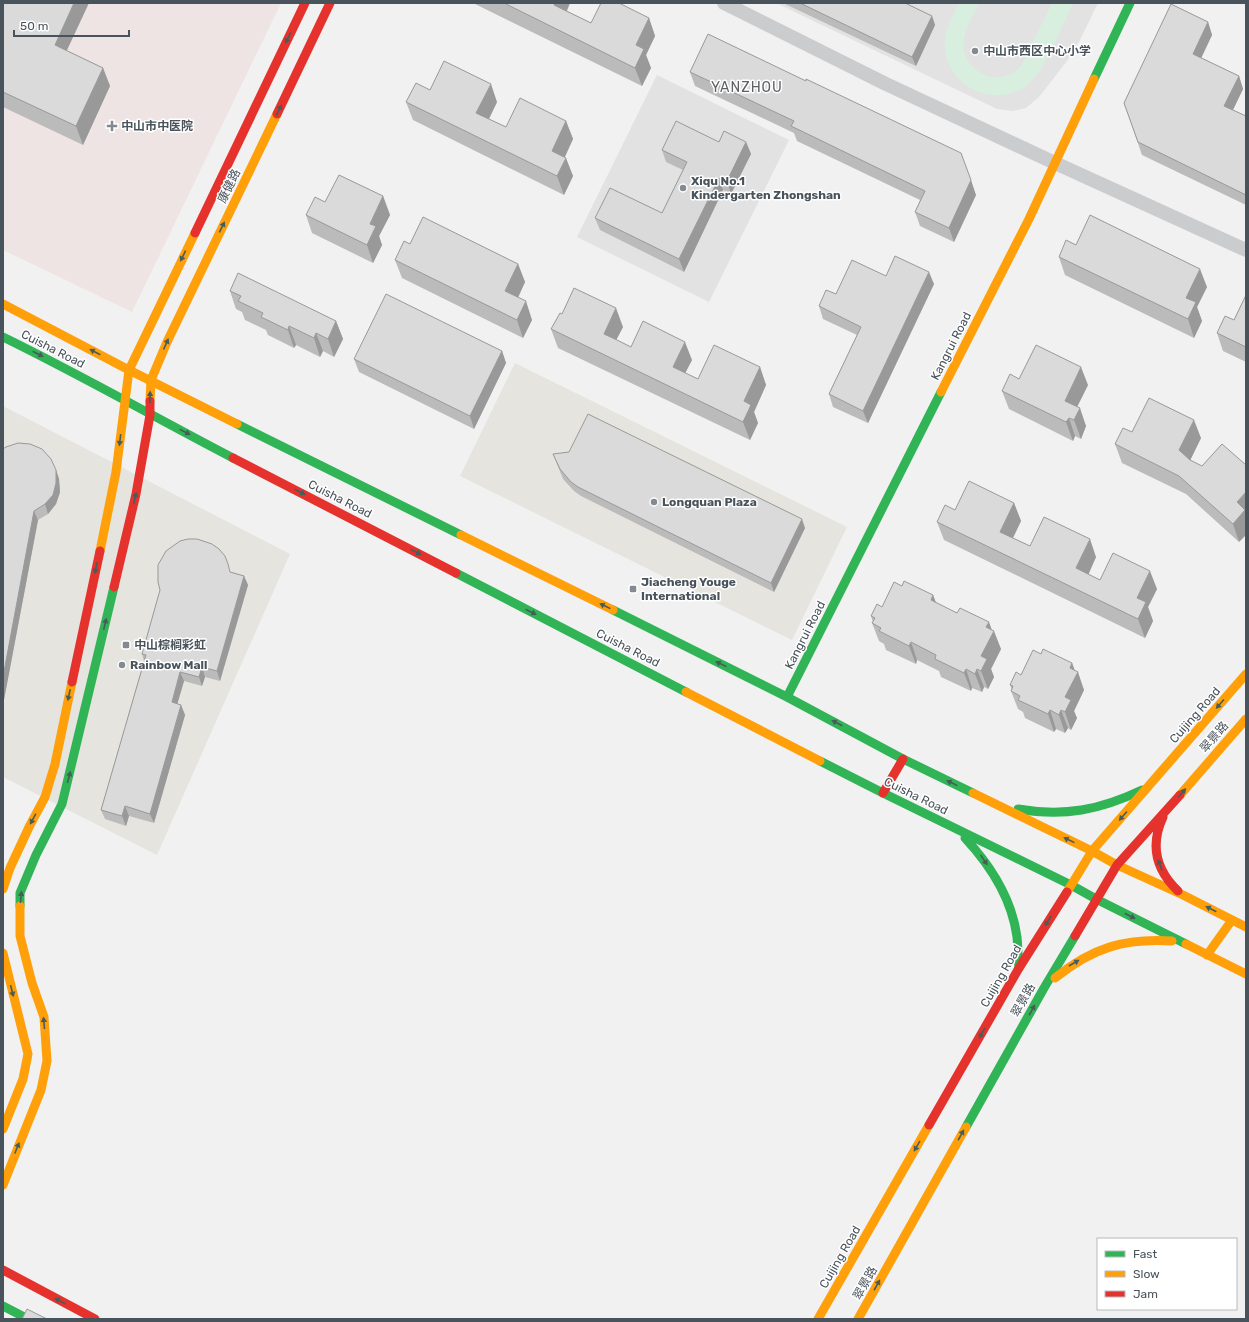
<svg xmlns="http://www.w3.org/2000/svg" width="1249" height="1322" font-family="Rubik,'Noto Sans SC',sans-serif">
  <style>
    .commercial { fill: #e5e4df }
    .education { fill: #e3e2e2 }
    .medical { fill: #eee4e3 }
    .pitch { fill: #d8eedf }
    .lines { fill: none; stroke-linecap: round; stroke-linejoin: round }
    .street { stroke: #cbccce; stroke-width: 14 }
    .fast { stroke: #30b455; stroke-width: 9 }
    .slow { stroke: #ff9f0a; stroke-width: 9 }
    .jam { stroke: #e5322d; stroke-width: 9 }
    .wall { fill: #bbbbbc }
    .shaded-wall { fill: #999 }
    .building { fill: #dadadb; stroke: #999 }
    .oneway { fill: #465d5a }
    .poi-dot { fill: #848a90; stroke: #fff; stroke-width: 1.5 }
    .labels { text-anchor: middle; dominant-baseline: central; stroke-width: 3; stroke-linejoin: round; paint-order: stroke }
    .poi-label { font-size: 12px; font-weight: bold; fill: #49535b; stroke: #fff; text-anchor: start }
    .street-label { font-size: 12px; fill: #49535b; stroke: #fff }
    .quarter-label { font-size: 14px; letter-spacing: 1px; fill: #5d6064; stroke: #fff }
  </style>
  <rect width="100%" height="100%" fill="#f1f1f1"/>
  <!-- commercial -->
  <path class="commercial" d="M515,363L847,527L792,640L460,476Z
    M3,406L290,554L157,855L3,777Z"/>
  <!-- education -->
  <path class="education" d="M776,3H1098L1079,42L1067,61L1039,97L1026,108L1013,111L997,109Z
    M657,75L789,140L709,302L577,237Z"/>
  <!-- medical -->
  <path class="medical" d="M3,3H281L132,312L3,250Z"/>
  <!-- pitch -->
  <path class="pitch" d="M959,3H979C973,16 963,31 963,46C965,67 986,82 1006,76C1012,74 1017,70 1021,66L1052,3H1073C1062,25 1044,75 1025,87C993,108 949,87 945,49C943,32 952,17 959,3Z"/>
  <g class="lines">
    <!-- street -->
    <path class="street" d="M724,3L886,84L1055,163L1246,250"/>
    <!-- fast -->
    <path class="fast" d="M1094,79L1130,3
      M3,337C81,375 156,418 233,458
      M237,424L461,535
      M456,573L686,692
      M613,610L787,697L903,759L973,793
      M787,697L941,392
      M820,761L883,793L1071,885L1096,899L1186,944
      M1018,809C1064,817 1100,810 1142,790
      M965,838C991,866 1012,899 1017,937C1018,947 1018,958 1019,968
      M20,906V893L36,855L62,804L114,587
      M966,1127L1044,988L1075,936
      M3,1306L28,1319"/>
    <!-- slow -->
    <path class="slow" d="M3,304L129,370L237,424
      M941,392L1029,219L1094,79
      M150,401L151,380L167,342L277,114
      M461,535L613,610
      M100,551L116,472L129,370L195,233
      M686,692L820,761
      M973,793L1092,851L1117,865L1183,895L1246,927
      M1180,795L1246,719
      M3,889L10,868L30,825L45,797L55,764L72,682
      M1067,892L1092,851L1246,674
      M1186,944L1246,974
      M3,953L28,1054L23,1079L3,1129
      M1207,955L1232,920
      M1055,978C1092,948 1124,938 1172,941
      M3,1185L41,1090L47,1061L44,1017L32,983L20,936V906
      M818,1319L929,1125
      M858,1319L966,1127"/>
    <!-- jam -->
    <path class="jam" d="M277,114L330,3
      M195,233L305,3
      M233,458L456,573
      M114,587L136,494L150,415V401
      M72,682L100,551
      M883,793L903,759
      M1163,817C1150,845 1156,870 1178,891
      M1075,936L1117,865L1180,795
      M929,1125L1019,968L1067,892
      M3,1270L95,1319"/>
  </g>
  <!-- wall -->
  <path class="wall" d="M3,3L67,51L103,68L110,86L83,145L3,107Z
    M473,3H570L567,11L591,23L649,18L655,36L646,55L651,68L642,86Z
    M783,3H905L932,16L935,25L916,66Z
    M1208,22L1212,35L1201,58L1239,76L1243,89L1233,110L1246,116V205L1142,155L1124,103Z
    M690,72L976,195L954,242L920,226L915,212L920,200L797,141L794,133L695,86Z
    M430,90L497,102L489,119L506,127L566,121L573,139L565,157L573,176L564,195L413,120L406,102Z
    M719,142H746L751,154L731,194L723,190L684,272L600,230L595,218L662,213L683,170L666,162L662,150Z
    M383,196L390,215L379,236L382,245L373,263L312,233L306,215L325,202Z
    M410,244L518,264L525,282L518,298L532,320L523,338L402,278L395,260Z
    M1076,245L1207,287L1197,307L1202,321L1194,338L1065,275L1059,257Z
    M886,276L934,284L868,423L833,407L829,394L857,335L823,319L819,306L836,294Z
    M230,291L336,321L343,339L334,357L323,351L320,357L296,345L294,348L268,335L266,330L245,320L242,312L236,309Z
    M1246,295V362L1223,351L1217,333L1234,320Z
    M562,314L623,327L616,340L631,347L692,360L685,373L698,379L760,367L766,385L754,412L758,423L750,440L558,348L551,329Z
    M502,351L506,363L474,429L359,372L354,359Z
    M1019,379L1088,385L1077,407L1086,426L1081,439L1075,436L1073,441L1009,409L1002,391Z
    M1132,432L1201,438L1190,460L1202,466L1222,444L1239,542L1186,494L1122,463L1115,444Z
    M3,449L56,470L59,479L60,492L56,504L48,514L38,520L3,705Z
    M553,454L805,528L774,592L581,496L574,491L563,479Z
    M1014,503L1021,521L1013,538L1030,546L1096,557L1088,574L1100,580L1157,589L1148,607L1153,621L1145,638L944,540L937,522L955,510Z
    M231,572L244,576L248,585L220,681L205,677L202,686L184,681L177,704L181,705L185,715L154,823L129,816L126,826L105,819L101,810L144,661L142,654Z
    M902,586L933,595L936,603L991,630L1001,649L991,669L994,677L988,689L984,687L982,692L972,688L971,691L941,677L939,671L917,660L916,664L886,650L884,644L879,641L872,623L873,622L871,616L882,607Z
    M1041,654L1072,663L1075,671L1084,690L1074,711L1077,718L1071,730L1068,728L1065,733L1056,729L1054,732L1025,718L1023,712L1018,709L1011,691L1012,690L1010,685L1021,675Z"/>
  <!-- shaded-wall -->
  <path class="shaded-wall" d="M74,3H89L61,63L55,45Z
    M555,3H570L561,23L554,5Z
    M932,16L935,25L916,66L912,57Z
    M649,18L655,36L646,55L651,68L642,86L635,68L636,45Z
    M1208,22L1212,35L1197,67L1193,54Z
    M103,68L110,86L83,145L76,126Z
    M1239,76L1243,89L1229,118L1224,106Z
    M491,84L497,102L483,131L476,113Z
    M566,121L573,139L559,169L552,151Z
    M746,142L751,154L731,194L727,181Z
    M566,158L573,176L564,195L557,176Z
    M719,178L723,190L684,272L679,259Z
    M971,180L976,195L954,242L949,228Z
    M383,196L390,215L379,236L382,245L373,263L367,245L370,224Z
    M518,264L525,282L512,310L505,291Z
    M1200,269L1207,287L1197,307L1202,321L1194,338L1188,319L1186,298Z
    M929,272L934,284L868,423L863,411Z
    M526,301L532,320L523,338L517,320Z
    M616,308L623,327L610,352L604,334Z
    M336,321L343,339L334,357L328,339Z
    M289,326L296,345L294,348L288,330Z
    M316,333L323,351L320,357L314,338Z
    M685,342L692,360L679,385L673,367Z
    M502,351L506,363L474,429L470,416Z
    M760,367L766,385L754,412L758,423L750,440L743,422L744,401Z
    M1081,367L1088,385L1071,419L1065,401Z
    M1080,408L1086,426L1081,439L1074,420Z
    M1069,418L1075,436L1073,441L1066,422Z
    M1194,420L1201,438L1186,469L1179,450Z
    M56,470L59,479L60,492L56,504L48,514L45,504Z
    M1246,492V535L1239,542L1233,524L1237,502Z
    M1014,503L1021,521L1007,550L1000,532Z
    M34,511L38,520L3,705V677Z
    M802,519L805,528L774,592L771,583Z
    M1090,539L1096,557L1083,587L1076,568Z
    M1150,571L1157,589L1148,607L1153,621L1145,638L1138,619L1137,598Z
    M244,576L248,585L220,681L217,671Z
    M933,595L940,613L931,600Z
    M989,622L993,633L994,631L1001,649L991,669L994,677L988,689L981,671V656L986,627Z
    M911,642L917,660L916,664L909,646Z
    M1072,663L1076,674L1078,672L1084,690L1074,711L1077,718L1071,730L1065,712V697L1070,668Z
    M202,667L205,677L202,686L199,677Z
    M966,669L972,688L971,691L964,673Z
    M977,669L984,687L982,692L975,674Z
    M180,672L184,681L175,712L172,702Z
    M181,705L185,715L154,823L150,814Z
    M1050,710L1056,729L1054,732L1048,714Z
    M1061,710L1068,728L1065,733L1059,715Z
    M125,806L129,816L126,826L122,816Z"/>
  <!-- building -->
  <path class="building" d="M3,3H74L55,45L103,68L76,126L3,92Z
    M504,3H555L554,5L591,23L601,3H619L649,18L636,45L644,49L635,68Z
    M800,3H905L932,16L912,57Z
    M1171,4L1208,22L1193,54L1239,76L1224,106L1246,116V195L1138,142L1124,103Z
    M708,34L806,81V79L961,153L971,180L949,228L915,212L925,191L791,126L794,121L690,72Z
    M444,61L491,84L476,113L506,127L520,98L566,121L552,151L566,158L557,176L406,102L416,83L430,90Z
    M676,121L719,142L724,131L746,142L727,181L719,178L679,259L595,218L610,188L662,213L687,162L662,150Z
    M339,175L383,196L370,224L376,226L367,245L306,215L315,197L325,202Z
    M1090,215L1200,269L1186,298L1196,302L1188,319L1059,257L1066,240L1076,245Z
    M423,217L518,264L505,291L526,301L517,320L395,260L404,241L410,244Z
    M895,256L929,272L863,411L829,394L861,327L819,306L826,290L836,294L852,260L886,276Z
    M238,273L336,321L328,339L316,333L314,338L289,326L288,330L261,317L263,313L238,301L241,296L230,291Z
    M574,288L616,308L604,334L617,340L631,347L643,321L685,342L673,367L698,379L714,345L760,367L744,401L751,405L743,422L551,329L560,313L562,314Z
    M386,294L502,351L470,416L354,359Z
    M1246,295V347L1217,333L1225,316L1234,320Z
    M1036,345L1081,367L1065,401L1080,408L1074,420L1069,418L1066,422L1002,391L1010,374L1019,379Z
    M1149,398L1194,420L1179,450L1190,460L1202,466L1222,444L1246,465V492L1237,502L1245,510L1233,524L1179,476L1115,444L1123,428L1132,432Z
    M588,414L802,519L771,583L578,487L571,482L560,469L553,454L569,452Z
    M18,443L30,444L42,449L51,459L56,470V483L53,495L45,504L34,511L3,677V449L6,447Z
    M969,481L1014,503L1000,532L1030,546L1044,517L1090,539L1076,568L1100,580L1113,553L1150,571L1137,598L1146,602L1138,619L937,522L945,505L955,510Z
    M188,539H197L212,544L219,549L225,556L228,564L230,572L244,576L217,671L202,667L199,677L180,672L172,702L181,705L150,814L125,806L122,816L101,810L146,655L142,654L160,590L158,582V565L166,551L180,541Z
    M904,581L933,595L931,600L957,613L960,608L989,622L986,627L994,631L981,656L987,659L981,671L977,669L975,674L966,669L964,673L935,659L936,655L911,642L909,646L879,631L881,628L872,623L875,618L871,616L877,604L882,607L894,582L902,586Z
    M1043,649L1072,663L1070,668L1078,672L1065,697L1071,700L1065,712L1061,710L1059,715L1050,710L1048,714L1018,700L1020,696L1011,691L1013,686L1010,685L1016,672L1021,675L1033,650L1041,654Z
    M27,1309L47,1319H22Z"/>
  <!-- one-way arrows -->
  <defs><path id="oneway-solid" d="M-6-.8H1V-3.2L6.5 0L1 3.2V.8H-6Z"/></defs>
  <g class="oneway">
    <use href="#oneway-solid" transform="translate(288 38) rotate(116)"/>
    <use href="#oneway-solid" transform="translate(279 110) rotate(-64)"/>
    <use href="#oneway-solid" transform="translate(222 227) rotate(-64)"/>
    <use href="#oneway-solid" transform="translate(183 256) rotate(116)"/>
    <use href="#oneway-solid" transform="translate(166 344) rotate(-66)"/>
    <use href="#oneway-solid" transform="translate(95 352) rotate(-152)"/>
    <use href="#oneway-solid" transform="translate(38 354) rotate(27)"/>
    <use href="#oneway-solid" transform="translate(150 397) rotate(-89)"/>
    <use href="#oneway-solid" transform="translate(185 432) rotate(27)"/>
    <use href="#oneway-solid" transform="translate(120 440) rotate(97)"/>
    <use href="#oneway-solid" transform="translate(300 492) rotate(27)"/>
    <use href="#oneway-solid" transform="translate(135 498) rotate(-78)"/>
    <use href="#oneway-solid" transform="translate(416 552) rotate(27)"/>
    <use href="#oneway-solid" transform="translate(96 568) rotate(102)"/>
    <use href="#oneway-solid" transform="translate(605 606) rotate(-154)"/>
    <use href="#oneway-solid" transform="translate(531 612) rotate(27)"/>
    <use href="#oneway-solid" transform="translate(105 624) rotate(-77)"/>
    <use href="#oneway-solid" transform="translate(721 664) rotate(-154)"/>
    <use href="#oneway-solid" transform="translate(69 695) rotate(102)"/>
    <use href="#oneway-solid" transform="translate(1220 704) rotate(131)"/>
    <use href="#oneway-solid" transform="translate(837 723) rotate(-152)"/>
    <use href="#oneway-solid" transform="translate(69 777) rotate(-75)"/>
    <use href="#oneway-solid" transform="translate(952 783) rotate(-154)"/>
    <use href="#oneway-solid" transform="translate(1182 793) rotate(-49)"/>
    <use href="#oneway-solid" transform="translate(1123 816) rotate(131)"/>
    <use href="#oneway-solid" transform="translate(33 819) rotate(118)"/>
    <use href="#oneway-solid" transform="translate(1069 840) rotate(-154)"/>
    <use href="#oneway-solid" transform="translate(984 860) rotate(56)"/>
    <use href="#oneway-solid" transform="translate(1160 865) rotate(-110)"/>
    <use href="#oneway-solid" transform="translate(21 897) rotate(-85)"/>
    <use href="#oneway-solid" transform="translate(1211 909) rotate(-153)"/>
    <use href="#oneway-solid" transform="translate(1130 916) rotate(27)"/>
    <use href="#oneway-solid" transform="translate(1048 921) rotate(122)"/>
    <use href="#oneway-solid" transform="translate(1074 963) rotate(-30)"/>
    <use href="#oneway-solid" transform="translate(12 991) rotate(76)"/>
    <use href="#oneway-solid" transform="translate(1032 1010) rotate(-61)"/>
    <use href="#oneway-solid" transform="translate(44 1023) rotate(-95)"/>
    <use href="#oneway-solid" transform="translate(982 1033) rotate(120)"/>
    <use href="#oneway-solid" transform="translate(961 1135) rotate(-61)"/>
    <use href="#oneway-solid" transform="translate(917 1146) rotate(120)"/>
    <use href="#oneway-solid" transform="translate(17 1148) rotate(-68)"/>
    <use href="#oneway-solid" transform="translate(877 1285) rotate(-61)"/>
    <use href="#oneway-solid" transform="translate(60 1301) rotate(-152)"/>
  </g>
  <!-- markers -->
  <g class="poi-dot">
    <circle cx="975" cy="51" r="4"/>
    <path d="M110 120h4v4h4v4h-4v4h-4v-4h-4v-4h4z"/>
    <circle cx="683" cy="188" r="4"/>
    <circle cx="654" cy="502" r="4"/>
    <rect x="629" y="585" width="8" height="8" rx="2"/>
    <rect x="122" y="641" width="8" height="8" rx="2"/>
    <circle cx="122" cy="665" r="4"/>
  </g>
  <g class="labels">
    <!-- poi labels -->
    <g class="poi-label">
      <text x="983" y="51">中山市西区中心小学</text>
      <text x="121" y="126">中山市中医院</text>
      <text x="691" y="181">Xiqu No.1<tspan x="691" dy="14">Kindergarten Zhongshan</tspan></text>
      <text x="662" y="502">Longquan Plaza</text>
      <text x="641" y="582">Jiacheng Youge<tspan x="641" dy="14">International</tspan></text>
      <text x="134" y="645">中山棕榈彩虹</text>
      <text x="130" y="665">Rainbow Mall</text>
    </g>
    <!-- street labels -->
    <g class="street-label">
      <text transform="translate(229 186) rotate(-64)">康健路</text>
      <text transform="translate(951 346) rotate(-63)">Kangrui Road</text>
      <text transform="translate(53 349) rotate(27)">Cuisha Road</text>
      <text transform="translate(340 499) rotate(27)">Cuisha Road</text>
      <text transform="translate(805 635) rotate(-63)">Kangrui Road</text>
      <text transform="translate(628 648) rotate(27)">Cuisha Road</text>
      <text transform="translate(1195 715) rotate(-49)">Cuijing Road</text>
      <text transform="translate(1214 737) rotate(-49)">翠景路</text>
      <text transform="translate(916 796) rotate(26)">Cuisha Road</text>
      <text transform="translate(1001 976) rotate(-60)">Cuijing Road</text>
      <text transform="translate(1023 1000) rotate(-61)">翠景路</text>
      <text transform="translate(840 1257) rotate(-60)">Cuijing Road</text>
      <text transform="translate(865 1283) rotate(-61)">翠景路</text>
    </g>
    <!-- quarter labels -->
    <g class="quarter-label">
      <text x="747" y="87">YANZHOU</text>
    </g>
  </g>
  <!-- border -->
  <rect width="1249" height="1322" fill="none" stroke="#49535b" stroke-width="8"/>
  <!-- legend -->
  <rect x="1097" y="1238" width="140" height="72" fill="#ffffff" stroke="#b6babd"/>
  <rect x="1105" y="1251" width="20" height="6" fill="#30b455" stroke="#b6babd"/>
  <text x="1133" y="1258" font-size="12" fill="#49535b">Fast</text>
  <rect x="1105" y="1271" width="20" height="6" fill="#ff9f0a" stroke="#b6babd"/>
  <text x="1133" y="1278" font-size="12" fill="#49535b">Slow</text>
  <rect x="1105" y="1291" width="20" height="6" fill="#e5322d" stroke="#b6babd"/>
  <text x="1133" y="1298" font-size="12" fill="#49535b">Jam</text>
  <!-- scale -->
  <path d="M14 30v6h115v-6" fill="none" stroke="#49535b" stroke-width="2"/>
  <text x="20" y="30" font-size="12" fill="#49535b" stroke="#ffffff" stroke-width="3" paint-order="stroke">50 m</text>
</svg>
